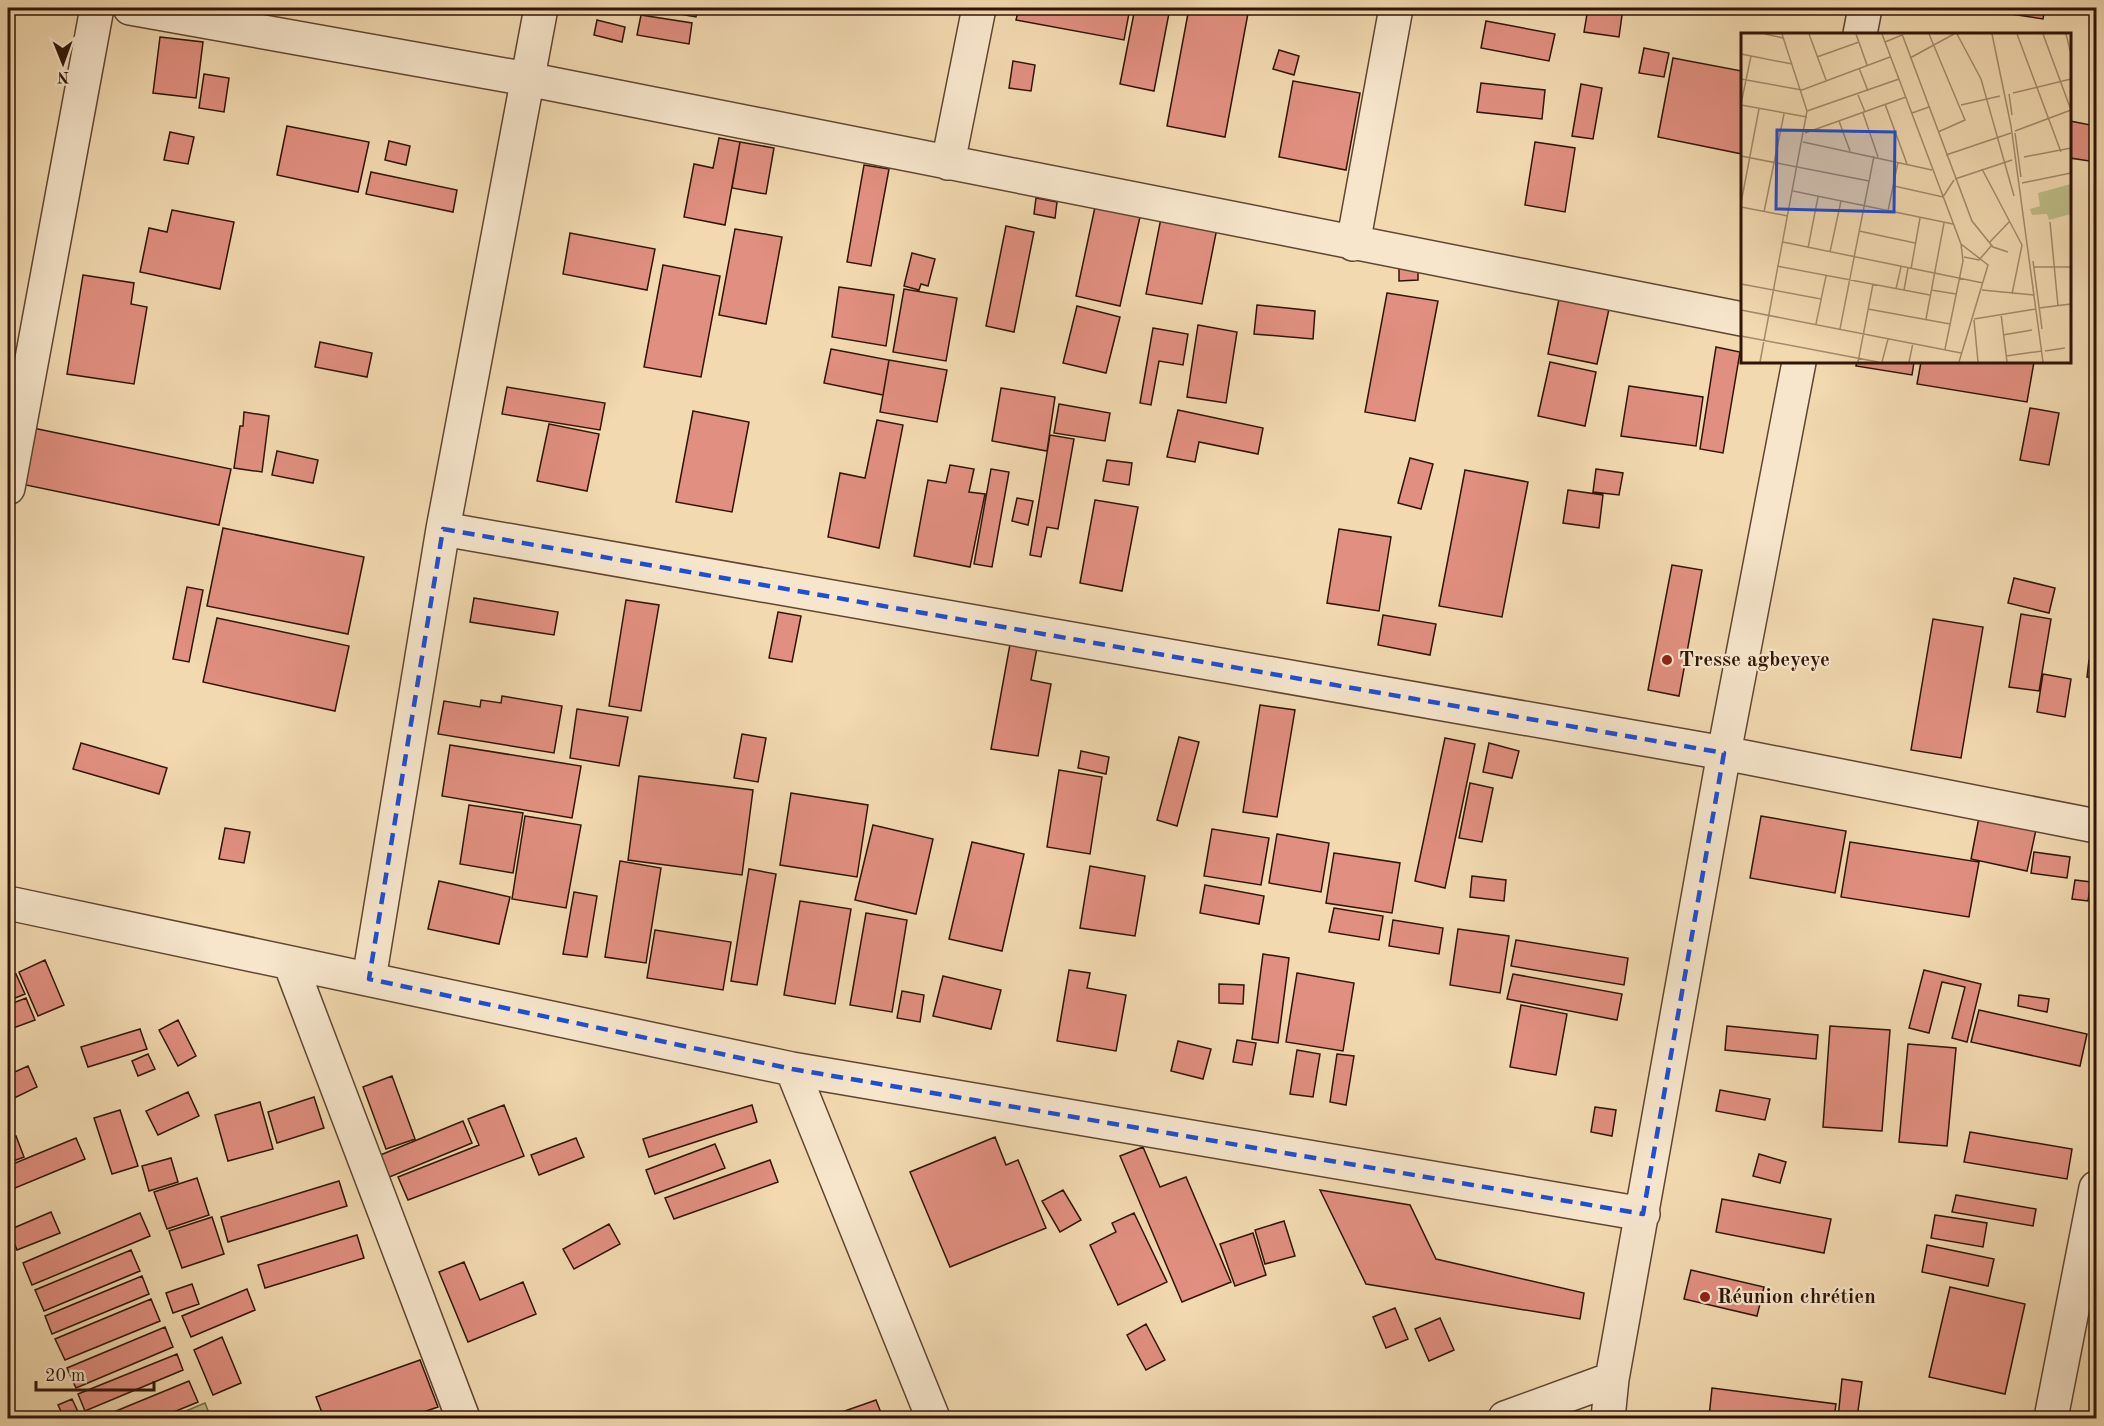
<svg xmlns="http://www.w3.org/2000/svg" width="2104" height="1426" font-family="'Old Standard TT',serif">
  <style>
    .green { fill: #bebe89; stroke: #776a48; stroke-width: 1.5 }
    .building { fill: #e18f80; stroke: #301507; stroke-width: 1.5 }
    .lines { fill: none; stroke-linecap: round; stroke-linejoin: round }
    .minor-casing { stroke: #604631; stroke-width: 36 }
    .minor { stroke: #f7e6cc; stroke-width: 33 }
    .marked { fill: none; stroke: #1d4ed8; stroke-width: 4.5; stroke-dasharray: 12 8; stroke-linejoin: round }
    .poi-dot { fill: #8f2418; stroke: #f7e6cc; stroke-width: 2 }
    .labels { text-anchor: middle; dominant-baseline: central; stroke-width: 4.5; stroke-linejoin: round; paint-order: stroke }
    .poi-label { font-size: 21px; font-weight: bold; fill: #301507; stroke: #f7e6cc; text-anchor: start }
    .inset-road { fill: none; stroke: #a48b6c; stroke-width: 1.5 }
    .view { fill: #1d4ed8; fill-opacity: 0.15; stroke: #1d4ed8; stroke-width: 3 }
    .inset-edge { fill: none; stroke: #301507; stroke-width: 3 }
  </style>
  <rect width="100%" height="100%" fill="#f2d9b0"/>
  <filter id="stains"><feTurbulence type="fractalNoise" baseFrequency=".00333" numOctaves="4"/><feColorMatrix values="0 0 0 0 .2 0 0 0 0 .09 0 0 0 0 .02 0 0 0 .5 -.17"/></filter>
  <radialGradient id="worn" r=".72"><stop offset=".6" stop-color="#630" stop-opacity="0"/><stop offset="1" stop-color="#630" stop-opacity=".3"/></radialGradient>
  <!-- green -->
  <path class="green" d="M205,1403L211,1418H169Z"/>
  <!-- building -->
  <path class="building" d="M644,8H697L696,17Z
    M1019,8H1130L1124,40L1016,20Z
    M1135,8H1170L1154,91L1120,84Z
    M1189,8H1249L1225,137L1167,126Z
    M1588,8H1623L1619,37L1584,32Z
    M1998,8H2045L2043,19L1998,12Z
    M641,15L692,23L689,44L637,35Z
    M597,20L625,27L622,42L594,35Z
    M1486,21L1555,34L1549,61L1481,48Z
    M160,37L203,42L196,98L153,93Z
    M1644,48L1669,53L1664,77L1639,73Z
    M1279,50L1299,56L1294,75L1273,69Z
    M1673,58L1742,71V154L1658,137Z
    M1013,61L1035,65L1031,91L1009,88Z
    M204,74L229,78L224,112L199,108Z
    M1293,81L1360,93L1346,170L1279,157Z
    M1481,83L1545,90L1542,119L1477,112Z
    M1581,84L1602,88L1593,139L1572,136Z
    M2070,121L2096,126V162L2070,158Z
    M287,126L369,142L358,192L277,175Z
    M170,132L194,137L188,164L164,160Z
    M719,138L740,142L725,225L684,217L694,164L713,168Z
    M389,141L410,146L406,165L385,160Z
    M740,142L774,148L766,194L732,188Z
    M1535,142L1575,148L1565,212L1525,205Z
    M864,165L889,169L871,266L847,262Z
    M371,172L457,190L453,212L366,194Z
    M1036,198L1057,202L1055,218L1034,214Z
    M1095,207L1140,217L1120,306L1076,296Z
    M172,210L234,222L220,289L140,272L149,228L167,232Z
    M1161,218L1217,228L1202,304L1146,294Z
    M1006,226L1034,232L1014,332L986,326Z
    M735,229L782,237L766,324L719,315Z
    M570,233L655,249L647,290L563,274Z
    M912,253L935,259L928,286L921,284L919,290L904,286Z
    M663,265L720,276L701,377L644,367Z
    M1399,268H1418V280L1399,281Z
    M83,275L134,283L131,304L147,307L134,384L67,374Z
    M839,287L894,295L886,346L832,337Z
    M904,289L957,298L946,361L893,352Z
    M1387,293L1438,301L1415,421L1365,412Z
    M1559,299L1609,309L1597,364L1548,354Z
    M1257,305L1315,311L1313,339L1254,334Z
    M1077,306L1120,317L1106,373L1063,363Z
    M1198,325L1237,332L1226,403L1187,397Z
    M1153,328L1188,334L1183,365L1159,361L1151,405L1140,403Z
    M320,342L372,353L367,377L315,367Z
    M1716,347L1740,352L1723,453L1700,449Z
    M831,349L889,360L883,395L824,383Z
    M889,360L947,370L937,422L880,412Z
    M1550,362L1596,372L1585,426L1538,416Z
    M1857,362H1914L1912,375L1856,366Z
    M1921,362H2034L2027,402L1917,384Z
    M1629,386L1703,397L1696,446L1621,436Z
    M507,387L605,403L600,430L502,414Z
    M1001,388L1055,397L1047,451L992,441Z
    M1059,404L1110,413L1105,441L1054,433Z
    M2030,408L2059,413L2049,465L2020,460Z
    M1178,410L1263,428L1258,454L1199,442L1195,462L1167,457Z
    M693,411L749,422L732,512L676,502Z
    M244,412L269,416L262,472L234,468L240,426H243Z
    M877,420L903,425L879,548L828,537L840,473L865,478Z
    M549,424L599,434L587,491L537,481Z
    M33,428L231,469L219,525L21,484Z
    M1050,435L1074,439L1058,529L1047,527L1041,557L1030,555Z
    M277,451L318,460L313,483L272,475Z
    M1410,458L1433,464L1421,509L1398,503Z
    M1107,460L1132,463L1129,485L1103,481Z
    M950,465L974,469L969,492L985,494L970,567L914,556L928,480L946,483Z
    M991,469L1009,472L992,567L974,564Z
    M1596,469L1623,473L1619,495L1593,492Z
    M1465,470L1528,482L1502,617L1439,606Z
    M1568,490L1603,495L1599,528L1563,523Z
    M1017,498L1033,501L1028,525L1012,521Z
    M1095,500L1138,507L1122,591L1080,583Z
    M223,528L364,557L348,634L207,606Z
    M1339,529L1391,537L1379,611L1327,603Z
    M1672,565L1702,570L1679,696L1648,690Z
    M2014,578L2055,588L2049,613L2008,603Z
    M187,587L203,590L189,662L173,659Z
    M474,598L558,612L554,635L470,622Z
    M626,600L659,605L641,711L609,706Z
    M778,612L801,616L792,662L769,658Z
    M2021,614L2051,619L2039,691L2009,687Z
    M1383,615L1436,624L1430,655L1378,645Z
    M217,618L349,646L335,711L203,682Z
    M1933,619L1983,627L1961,758L1911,750Z
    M1010,644L1037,648L1031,680L1051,684L1038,756L991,749Z
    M2089,660L2096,661V678L2087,677Z
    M2043,674L2071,679L2065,717L2037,712Z
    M502,696L562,706L554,753L438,734L444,701L480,707L481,700L501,703Z
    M1260,705L1295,710L1277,817L1243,812Z
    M577,709L628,717L619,766L570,758Z
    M742,734L766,738L758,782L734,778Z
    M1179,737L1199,742L1177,826L1157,820Z
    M1445,738L1475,744L1445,888L1415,881Z
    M81,743L167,768L159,794L73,769Z
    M1489,743L1519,751L1512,778L1483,772Z
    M450,745L581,766L572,818L442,796Z
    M1081,751L1109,757L1106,774L1078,768Z
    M1059,770L1102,777L1090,854L1047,847Z
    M639,776L753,790L742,875L628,860Z
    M1470,783L1493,788L1482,842L1459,838Z
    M791,793L868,805L857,877L780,865Z
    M469,805L523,813L513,873L460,864Z
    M1980,812L2039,816L2027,871L1971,859Z
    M525,816L581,825L566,908L512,899Z
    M1761,816L1846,831L1835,893L1750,878Z
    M873,825L933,839L916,914L855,900Z
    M225,828L250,832L244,863L219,859Z
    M1212,829L1269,838L1261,885L1204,876Z
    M1277,834L1329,843L1321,892L1269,883Z
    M972,842L1024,854L1002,951L949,939Z
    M1850,842L1979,862L1969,917L1841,897Z
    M2034,852L2070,857L2067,878L2031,873Z
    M1334,853L1400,863L1392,913L1326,903Z
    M620,861L661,868L646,963L605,957Z
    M1090,866L1145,876L1135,936L1080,928Z
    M749,869L776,874L757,985L731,981Z
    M1472,876L1506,880L1504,901L1470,897Z
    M2075,880L2091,882L2088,901L2072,899Z
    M439,881L510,897L499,944L428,929Z
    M1205,885L1264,896L1259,924L1200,913Z
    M574,892L597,896L587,957L563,954Z
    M800,901L851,909L835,1004L784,995Z
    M1334,908L1383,916L1379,940L1329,932Z
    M866,913L907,920L892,1012L850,1005Z
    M1393,920L1443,928L1439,954L1389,946Z
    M1458,929L1509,936L1500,993L1450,985Z
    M655,930L731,942L723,990L647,978Z
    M1516,940L1628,958L1624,985L1511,966Z
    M1263,954L1289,958L1278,1043L1252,1039Z
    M45,960L64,1005L38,1016L19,972Z
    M1069,970L1090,973L1087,988L1126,995L1116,1051L1057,1041Z
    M1924,970L1981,984L1967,1042L1952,1038L1965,987L1942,982L1929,1033L1909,1028Z
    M1297,973L1354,983L1343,1051L1286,1042Z
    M16,974L25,994L8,1001V977Z
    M1513,974L1622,994L1617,1020L1507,999Z
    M943,976L1001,990L991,1029L933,1016Z
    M1219,984L1244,985L1243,1004L1219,1003Z
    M902,991L924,995L920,1022L897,1018Z
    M2019,995L2049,999L2047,1012L2018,1006Z
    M26,998L35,1020L8,1030V1005Z
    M1521,1005L1567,1014L1556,1075L1510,1067Z
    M1979,1010L2087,1034L2080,1066L1971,1042Z
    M178,1020L196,1056L178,1066L159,1030Z
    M1727,1026L1818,1035L1816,1059L1725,1050Z
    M1830,1026L1890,1030L1882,1131L1823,1127Z
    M140,1029L147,1049L88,1067L81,1047Z
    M1237,1040L1256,1043L1252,1065L1233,1062Z
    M1178,1041L1211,1049L1203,1079L1171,1071Z
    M1908,1044L1956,1048L1947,1146L1899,1142Z
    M1297,1050L1320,1054L1313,1097L1290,1094Z
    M148,1054L155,1069L138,1076L132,1061Z
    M1337,1054L1354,1056L1346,1105L1330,1102Z
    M28,1066L37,1087L8,1101V1075Z
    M392,1076L415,1139L386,1149L363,1087Z
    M1720,1090L1770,1099L1765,1120L1716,1111Z
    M188,1092L199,1116L158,1135L146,1111Z
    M314,1097L324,1128L277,1143L268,1112Z
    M260,1102L273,1149L228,1161L215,1115Z
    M504,1105L524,1156L408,1200L398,1177L479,1145L468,1119Z
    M752,1105L757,1122L649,1157L643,1139Z
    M1595,1107L1616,1110L1612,1136L1591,1132Z
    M120,1110L138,1166L112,1174L94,1118Z
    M463,1121L472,1143L387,1178L378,1156Z
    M1970,1132L2072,1149L2067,1179L1964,1162Z
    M16,1136L24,1157L8,1163V1139Z
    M995,1137L1006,1165L1018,1160L1046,1228L950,1267L910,1172Z
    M76,1138L85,1159L8,1191V1166Z
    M576,1138L584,1157L539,1175L531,1155Z
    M715,1144L725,1168L655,1194L646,1170Z
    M1143,1147L1160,1187L1186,1177L1231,1282L1182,1302L1120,1156Z
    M1759,1154L1786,1162L1780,1183L1753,1176Z
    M171,1158L178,1182L149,1191L142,1166Z
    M770,1160L778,1182L674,1219L665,1198Z
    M197,1178L209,1215L167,1229L154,1192Z
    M339,1181L347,1206L228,1242L221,1217Z
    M1063,1190L1081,1220L1060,1232L1042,1201Z
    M1320,1190L1410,1205L1436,1259L1584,1293L1580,1319L1366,1284Z
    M1956,1195L2036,1209L2033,1226L1952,1212Z
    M1722,1199L1831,1219L1824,1253L1716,1232Z
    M51,1212L60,1233L17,1250L9,1230Z
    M140,1213L150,1236L32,1285L23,1263Z
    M1134,1213L1167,1282L1118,1305L1090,1245L1116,1232L1112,1223Z
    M1935,1215L1987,1223L1983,1247L1931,1238Z
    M212,1217L224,1254L182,1268L169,1231Z
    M1284,1221L1295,1256L1265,1264L1255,1230Z
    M609,1224L620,1244L574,1269L563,1249Z
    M1253,1233L1266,1275L1235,1286L1220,1244Z
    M357,1235L364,1258L265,1288L258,1265Z
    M1927,1245L1994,1259L1988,1286L1922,1272Z
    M131,1250L140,1271L44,1311L35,1290Z
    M464,1262L480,1300L523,1282L536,1314L468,1342L439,1272Z
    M1691,1270L1764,1287L1757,1316L1684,1299Z
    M142,1276L149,1294L52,1334L45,1316Z
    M192,1284L199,1304L173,1313L166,1293Z
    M1950,1287L2025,1304L2005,1394L1929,1377Z
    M247,1289L255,1310L191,1337L182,1316Z
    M151,1299L160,1321L65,1360L55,1339Z
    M1395,1308L1408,1339L1386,1348L1373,1317Z
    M1440,1318L1454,1350L1429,1361L1415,1329Z
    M1146,1324L1165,1360L1146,1370L1127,1335Z
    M165,1327L173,1347L76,1388L67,1368Z
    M222,1337L241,1383L213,1395L194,1350Z
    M177,1354L183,1370L85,1411L78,1394Z
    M420,1360L438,1407L406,1418H324L316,1397Z
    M1842,1379L1862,1382L1857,1418H1838Z
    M189,1381L198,1402L159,1418H99Z
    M1712,1388L1836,1404L1834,1418L1709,1417Z
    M72,1399L81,1418H64L58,1405Z
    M876,1400L883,1418H825Z"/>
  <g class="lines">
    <defs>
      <path id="minor" d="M130,8L527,79L1742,319
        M1860,34L1865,8
        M948,163L979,8
        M1353,244L1396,8
        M8,488L97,8
        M443,529L1724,753L2096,826
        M8,903L792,1069L1643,1214
        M290,963L463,1418
        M369,979L443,529L541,8
        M792,1069L933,1418
        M1505,1418L1612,1379
        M1608,1418L1612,1379L1724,753L1799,362
        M2051,1418L2096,1188"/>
    </defs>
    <!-- minor casing -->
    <use href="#minor" class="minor-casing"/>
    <!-- minor -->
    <use href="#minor" class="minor"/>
  </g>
  <!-- marked area -->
  <path class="marked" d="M443,529L1724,753L1643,1214L792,1069L369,979Z"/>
  <!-- markers -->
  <g class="poi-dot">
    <circle cx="1667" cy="660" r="6"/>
    <circle cx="1705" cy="1297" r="6"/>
  </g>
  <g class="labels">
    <!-- poi labels -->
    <g class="poi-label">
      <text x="1679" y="660">Tresse agbeyeye</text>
      <text x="1717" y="1297">Réunion chrétien</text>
    </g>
  </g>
  <!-- overview -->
  <g transform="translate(1741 33)">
    <rect width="330" height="330" fill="#f2d9b0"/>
    <path d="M330,151V181L308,187L306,181L291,182L289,176L299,173L297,160Z" fill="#bebe89"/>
    <path class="inset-road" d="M24,1L42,5M68,1L85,47M115,1L126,32M141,1L220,211L247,232L218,329M161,1L231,188L252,214L267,219M188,1L224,87L197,99M216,1L240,46L273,163M251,1L270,93L302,329M276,1L320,119M302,1L330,77M325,1L330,21M144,9L161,2M0,21L51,31M76,24L118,9M169,25L213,1M118,35L127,58M0,46L61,57L149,24M272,60L330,46M268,61L271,82M117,62L124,79M0,71L10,23M144,71L166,131M0,72L66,84M220,72L259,63M66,78L158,46M122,80L137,124M171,80L188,74M98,88L109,118M274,98L330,77M64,100L165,64M274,100L280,144M62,109L191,137M205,122L270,100M0,123L128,148M283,124L330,115M241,136L281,212L271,261M214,146L271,127M281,150L330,140M153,153L202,164L213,147M52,158L212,191M0,170L18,76M0,174L47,183M147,178L157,129M23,179L43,81M309,189L317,273M118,198L174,210M42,209L242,250M248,210L268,189M67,215L77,164M89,219L100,168M223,224L238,227L251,212M292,228L301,296M36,233L189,262M292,234H330M170,236L179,185M0,251L80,266M155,256L160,234M163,257L167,235M190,257L215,261M241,257L293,262M298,275L330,271M127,276L209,291M0,277L220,320M260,281L266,329M185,286L203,190M233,286L295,276M233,287L237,329M75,291L85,243M99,296L133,123M262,302L291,297M0,303L137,329M204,316L222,228L220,211M304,318L324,315M265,323L301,318M19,329L66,78L41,1M117,329L132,251M141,329L147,306M168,329L172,310"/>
    <path class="view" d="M36,97L154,99L153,179L35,176Z"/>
    <rect width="330" height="330" class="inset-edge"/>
  </g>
  <!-- margin -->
  <rect width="2104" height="1426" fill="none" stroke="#f2d9b0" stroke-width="30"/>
  <rect x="9" y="9" width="2086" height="1408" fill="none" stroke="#301507" stroke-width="3"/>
  <rect x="15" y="15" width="2074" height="1396" fill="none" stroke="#301507" stroke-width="1.5"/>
  <!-- north arrow -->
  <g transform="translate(63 63) rotate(179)" stroke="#f7e6cc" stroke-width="4.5" paint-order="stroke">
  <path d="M0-4.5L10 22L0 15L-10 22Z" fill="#301507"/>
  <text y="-9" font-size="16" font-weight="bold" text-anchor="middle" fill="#301507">N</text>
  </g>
  <!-- scale -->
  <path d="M36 1381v9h118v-9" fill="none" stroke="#301507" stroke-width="3"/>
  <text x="45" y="1381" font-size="18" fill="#301507" stroke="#f7e6cc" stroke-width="4.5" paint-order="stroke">20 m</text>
  <rect width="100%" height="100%" filter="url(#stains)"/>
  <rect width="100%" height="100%" fill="url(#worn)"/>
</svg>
